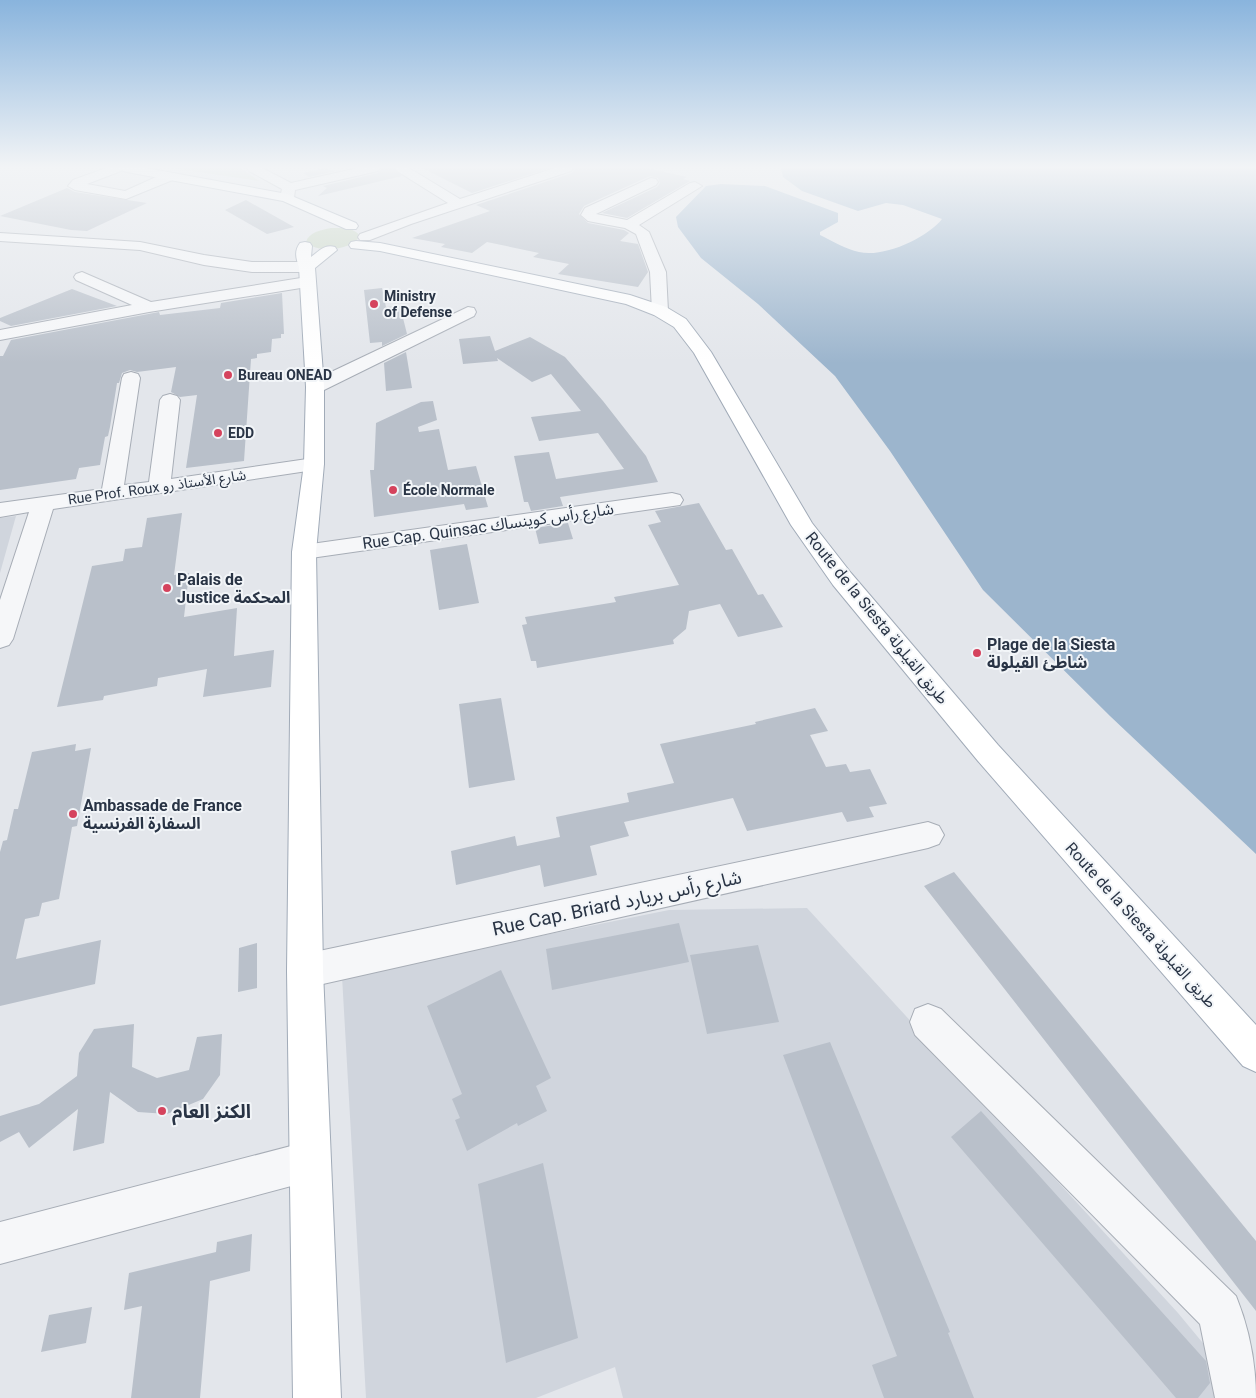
<svg xmlns="http://www.w3.org/2000/svg" width="1256" height="1398" font-family="Roboto,'Noto Sans Arabic',sans-serif">
  <style>
    .built { fill: #d0d5dd }
    .green { fill: #c8d6c3 }
    .water { fill: #9cb5cd }
    .building { fill: #b9c0ca }
    .lines { fill: none; stroke-linecap: round; stroke-linejoin: round }
    .minor-casing { stroke: #a7adb6; stroke-width: 2 }
    .major-casing { stroke: #a1abb8; stroke-width: 2 }
    .minor { fill: #f6f7f9; fill-rule: evenodd }
    .major { fill: #fff; fill-rule: evenodd }
    .poi-dot { fill: #d5435d; stroke: #f2f5f8; stroke-width: 2 }
    .labels { text-anchor: middle; dominant-baseline: central; stroke-width: 4; stroke-linejoin: round; paint-order: stroke }
    .far-poi-label { font-size: 14px; font-weight: bold; fill: #293445; stroke: #f2f5f8; text-anchor: start }
    .far-street-label { font-size: 14px; fill: #293445; stroke: #f2f5f8 }
    .street-label { font-size: 16px; fill: #293445; stroke: #f2f5f8 }
    .poi-label { font-size: 16px; font-weight: bold; fill: #293445; stroke: #f2f5f8; text-anchor: start }
    .near-street-label { font-size: 19px; fill: #293445; stroke: #f2f5f8 }
    .near-poi-label { font-size: 19px; font-weight: bold; fill: #293445; stroke: #f2f5f8; text-anchor: start }
  </style>
  <rect width="100%" height="100%" fill="#e3e6eb"/>
  <!-- built -->
  <path class="built" d="M16,516L0,573V518Z
    M807,908L1178,1313L1226,1371L1219,1398H623L615,1367L536,1398H366L342,976L669,910Z"/>
  <!-- green -->
  <path class="green" d="M172,168H241L259,181Z
    M331,228C341,228 354,227 360,236C352,250 318,254 306,242C309,232 321,230 331,228Z"/>
  <!-- water -->
  <path class="water" d="M781,168H1256V854L1110,716L983,590L890,451L835,376L758,304L701,258L678,227L676,217L706,186L721,184L765,186L838,213V222L820,232V235C832,241 846,249 859,252C884,258 927,238 942,219L903,205L886,203L858,211L802,191L783,177Z"/>
  <!-- building -->
  <path class="building" d="M324,168L335,171L309,177L303,173Z
    M382,168H393L402,176L318,196L327,188L323,186L378,173Z
    M422,168H550L472,193Z
    M575,168H647L687,177L683,179L690,181L627,218L602,213L657,187L660,183L658,178L650,176L584,206L579,214L588,223L624,230L629,233L620,241L638,244L648,272L638,287L558,274L569,264L533,257L539,253L487,242L472,253L441,247L445,244L412,238L490,211L476,205L572,173Z
    M67,188L75,192L147,203L87,231L71,230L0,216Z
    M246,200L294,227L267,234L225,210Z
    M382,288L386,307L400,306L407,334L382,346V342L370,343L364,290Z
    M72,289L117,306L11,326L0,321V318Z
    M282,293L284,334H281V338L272,339L271,352L257,354V358L251,359L244,461L186,468L197,395L180,397L171,392L176,367L137,372L130,370L122,373L119,383H117L110,427L108,436L105,437L100,465L79,468L76,479L0,490V356H3L11,340L159,312L160,315L220,308L221,303Z
    M490,336L495,351L530,337L565,357L603,401L646,456L658,482L560,497L563,506L531,511L528,502H524L514,456L549,452L556,479L624,469L598,433L539,441L531,417L581,411L551,374L532,382L497,358L498,361L463,364L459,339Z
    M406,352L412,388L386,391L384,363Z
    M433,401L437,420L418,427L419,432L439,429L448,470L476,466L488,507L466,510L464,504L374,517L370,470H374L376,423L421,402Z
    M699,503L726,550L732,549L758,595L763,594L783,627L738,637L720,604L689,611L686,629L673,640L674,644L537,668L536,661H531L522,625L527,624L525,617L616,602L614,597L679,585L648,525L661,522L655,511Z
    M182,513L174,575L189,573L184,617L237,608L234,656L274,650L271,687L203,697L207,669L158,678L157,686L104,696L103,700L57,707L92,566L123,561L125,549L142,547L147,518Z
    M568,523L573,539L539,544L535,528Z
    M467,544L479,603L439,610L430,550Z
    M501,698L515,780L469,788L459,704Z
    M815,708L828,731L810,735L826,767L846,764L850,772L870,769L887,804L869,807L874,817L847,822L842,812L747,831L733,798L624,822L629,836L590,846L597,875L544,887L540,865L456,885L451,851L515,836L517,846L560,837L556,817L629,802L627,793L674,783L660,744L756,724L755,722Z
    M76,744L75,751L91,748L77,826L72,827L59,899L42,903L39,916L25,919L16,959L101,940L95,984L0,1006V852L3,841L7,840L14,809H18L32,752Z
    M954,872L1256,1241V1311L924,886Z
    M679,923L689,962L552,990L546,949Z
    M257,943V988L238,992L239,948Z
    M758,945L779,1022L707,1034L690,955Z
    M501,970L551,1078L536,1086L547,1111L518,1126L517,1123L467,1151L455,1120L460,1118L452,1099L462,1094L427,1006Z
    M134,1024L132,1067L157,1078L189,1070L197,1037L222,1034L220,1075L203,1099L167,1114L138,1112L110,1092L104,1143L73,1151L78,1109L29,1148L19,1132L0,1142V1116L39,1104L77,1076L79,1053L94,1029Z
    M830,1042L950,1332L948,1333L974,1398H884L872,1365L897,1356L783,1055Z
    M981,1111L1206,1361L1210,1383L1198,1398H1176L951,1137Z
    M543,1163L578,1338L506,1363L478,1184Z
    M252,1234L250,1271L210,1281L200,1398H131L142,1306L124,1310L129,1273L216,1252L217,1242Z
    M92,1307L86,1343L41,1352L49,1315Z"/>
  <g class="lines">
    <defs>
      <path id="minor" d="M106,168H123L121,171L87,184L125,191L165,173H175L176,176L175,179L126,199L75,190L68,186L73,180Z
        M247,168H262L291,183L358,168H380L378,171L295,190L294,198L287,202L280,198L282,189L249,171Z
        M395,168H409L460,199L555,168H573L571,171L411,224L370,240H360L358,237L360,234L448,203L397,171Z
        M651,178L656,179L658,182L656,185L596,214L627,220L690,183L695,182L702,186L639,225L649,232L666,272L668,311L666,315H654L652,311L650,272L636,234L625,228L588,221L581,215L585,208Z
        M0,233L140,242L204,255L252,262H307L312,264L315,267L312,270L307,272H252L204,265L140,250L0,241Z
        M82,272L151,302L307,277L313,279L315,282L313,285L307,287L149,312L0,340V330L132,305L76,280L74,277L76,274Z
        M468,307L474,308L476,312L474,316L322,391L315,393L308,391L306,387L308,383Z
        M131,372L138,374L140,378L124,485L149,482L160,400L163,396L170,394L177,396L180,400L171,479L314,458L321,460L324,464L321,468L314,470L53,509L13,639L9,645L0,648V600L29,512L0,517V503L102,489L122,378L124,374Z
        M672,493L680,495L683,500L680,505L304,559L296,557L292,552L296,547L304,545Z
        M928,822L939,826L944,835L939,844L928,848L305,988L293,983L287,971L293,959L305,954Z
        M928,1004L941,1009L1236,1296C1249,1328 1256,1363 1256,1398H1215L1200,1324L915,1035L910,1022L915,1009Z
        M310,1141L324,1147L330,1161L324,1175L310,1181L0,1264V1222Z"/>
      <path id="major" d="M121,168H146L287,194L356,223L358,226L356,229H346L283,201L127,172L123,171Z
        M356,241L380,243L630,295L666,307L686,319L711,352L812,523L851,573L998,745L1256,1025V1072L1243,1066L978,761L833,585L791,525L694,353L674,327L654,315L626,304L380,251L351,248L349,245L351,242Z
        M305,242L310,243L312,246L311,257C319,251 325,244 335,247L337,250L315,268L324,387V464L316,552L323,971L341,1398H293L287,971L292,552L304,464L306,387L299,267C296,258 294,251 300,243Z"/>
    </defs>
    <!-- minor casing -->
    <use href="#minor" class="minor-casing"/>
    <!-- major casing -->
    <use href="#major" class="major-casing"/>
    <!-- minor -->
    <use href="#minor" class="minor"/>
    <!-- major -->
    <use href="#major" class="major"/>
  </g>
  <!-- sky -->
  <linearGradient id="sky" x2="0" y2="1"><stop stop-color="#89b4dd"/><stop offset="0.46" stop-color="#f2f4f6"/><stop offset="1" stop-color="#f2f4f6" stop-opacity="0"/></linearGradient>
  <rect width="1256" height="363" fill="url(#sky)"/>
  <!-- markers -->
  <g class="poi-dot">
    <circle cx="374" cy="304" r="5"/>
    <circle cx="228" cy="375" r="5"/>
    <circle cx="218" cy="433" r="5"/>
    <circle cx="393" cy="490" r="5"/>
    <circle cx="167" cy="588" r="5"/>
    <circle cx="977" cy="653" r="5"/>
    <circle cx="73" cy="814" r="5"/>
    <circle cx="162" cy="1111" r="5"/>
  </g>
  <g class="labels">
    <!-- far-poi labels -->
    <g class="far-poi-label">
      <text x="384" y="296">Ministry<tspan x="384" dy="16">of Defense</tspan></text>
      <text x="238" y="375">Bureau ONEAD</text>
      <text x="228" y="433">EDD</text>
      <text x="403" y="490">École Normale</text>
    </g>
    <!-- far-street labels -->
    <g class="far-street-label">
      <text transform="translate(157 487) rotate(-8)">Rue Prof. Roux شارع الأستاذ رو</text>
    </g>
    <!-- street labels -->
    <g class="street-label">
      <text transform="translate(488 526) rotate(-8)">Rue Cap. Quinsac شارع رأس كوينساك</text>
      <text transform="translate(877 618) rotate(51)">Route de la Siesta طريق القيلولة</text>
      <text transform="translate(1141 925) rotate(48)">Route de la Siesta طريق القيلولة</text>
    </g>
    <!-- poi labels -->
    <g class="poi-label">
      <text x="177" y="579">Palais de<tspan x="177" dy="18">Justice المحكمة</tspan></text>
      <text x="987" y="644">Plage de la Siesta<tspan x="987" dy="18">شاطئ القيلولة</tspan></text>
      <text x="83" y="805">Ambassade de France<tspan x="83" dy="18">السفارة الفرنسية</tspan></text>
    </g>
    <!-- near-street labels -->
    <g class="near-street-label">
      <text transform="translate(617 903) rotate(-12)">Rue Cap. Briard شارع رأس بريارد</text>
    </g>
    <!-- near-poi labels -->
    <g class="near-poi-label">
      <text x="172" y="1111">الكنز العام</text>
    </g>
  </g>
</svg>
